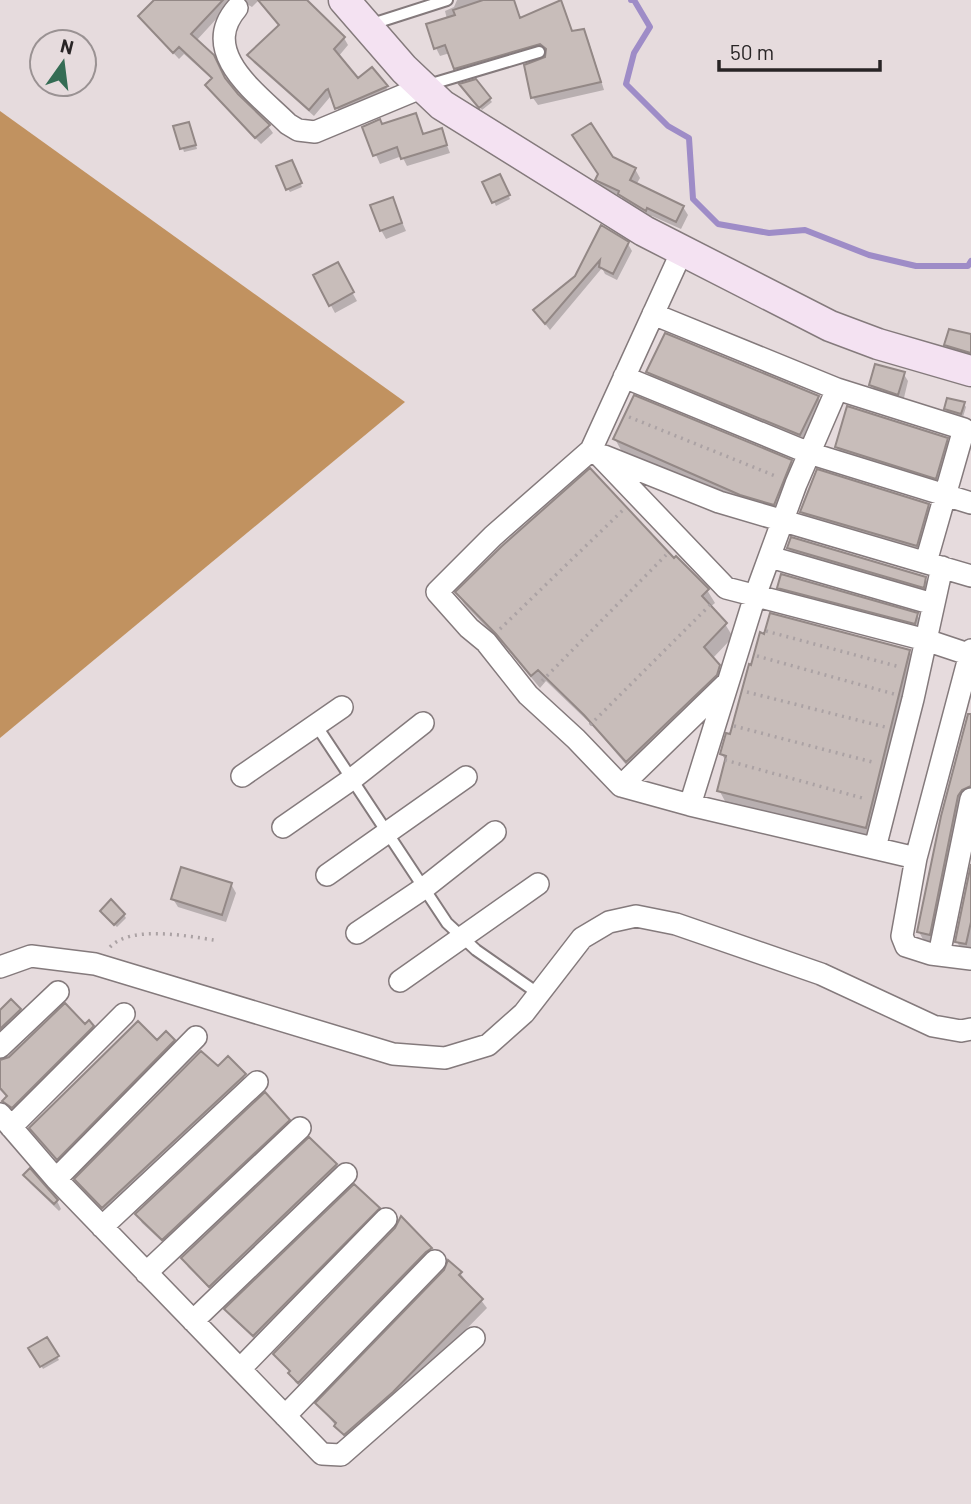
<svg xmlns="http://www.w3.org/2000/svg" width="971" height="1504" font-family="Barlow,sans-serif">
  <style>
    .forest { fill: #c19260 }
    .shadow { fill: #0003 }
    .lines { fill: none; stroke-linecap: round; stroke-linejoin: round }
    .stream { stroke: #9e8cc7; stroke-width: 6 }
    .building { fill: #c8bdba; stroke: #938886; stroke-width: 2 }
    .lane-casing { stroke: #847a7c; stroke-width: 14 }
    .street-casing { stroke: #847a7c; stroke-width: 24 }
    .secondary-casing { stroke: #847a7c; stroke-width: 33 }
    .path { stroke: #aba2a4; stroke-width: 3.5; stroke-dasharray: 2 5; stroke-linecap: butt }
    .lane { stroke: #fff; stroke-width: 10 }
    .street { stroke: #fff; stroke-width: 21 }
    .secondary { stroke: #f4e2f2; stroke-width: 30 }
  </style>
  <rect width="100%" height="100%" fill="#e6dbdd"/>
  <!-- forest -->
  <path class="forest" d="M0,111L405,402L0,738Z"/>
  <!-- shadow -->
  <path class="shadow" d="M156,0H289L344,38L348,45L338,57L358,81L372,69L391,94L341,116L332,97H330L314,116L254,63L249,56L280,27L258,1L252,7L243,2L223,20L219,16L196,41L226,82L268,126L273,133L261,144L212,93L207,85L213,80L184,54L179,59L145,23L140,16Z
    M457,0H514L521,19L565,10L573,33L583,31L588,39L604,90L538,105L533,98L526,66L547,58L548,52L460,76L450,53L440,56L436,48L447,19L445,11L454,7Z
    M475,81L492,102L482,110L463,88Z
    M416,115L424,135L441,130L450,153L407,166L402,156L380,164L364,128L382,126Z
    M176,127H191L197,149L184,152Z
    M612,159L635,169L640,178L636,185L683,207L688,215L681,229L652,216L650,218L624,202L622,197L602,188L597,180Z
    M293,165L302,187L290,192L288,189Z
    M499,176L510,199L496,206L485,183Z
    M392,199L406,231L386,239L381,230Z
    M602,227L628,244L632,251L617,280L605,274L602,268L550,330L535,311L576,277Z
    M337,265L357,301L335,313L315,276Z
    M971,344V356L948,348L946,345Z
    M648,372L818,397L825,410L807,447L656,385Z
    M903,373L908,381L903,402L876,393L871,385Z
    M964,404L966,407L963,417L948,412L946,409Z
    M615,439L791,462L798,474L782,517L749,507L622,452Z
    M947,439L954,452L943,490L844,460L837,447Z
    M928,505L935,518L924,558L809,525L802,512Z
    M789,548L925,578L933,591L931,600L796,561Z
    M674,561L707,590L715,603L710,607L725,624L733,637L712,659L726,680L634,774L594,727L546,681L540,688L506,647L465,605L457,593Z
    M779,587L917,615L925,628L922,636L786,600Z
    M909,651L917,664L873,840L726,803L719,790L726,762L722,754L731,736Z
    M971,713V799L936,945L925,943L919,932L942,816Z
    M971,873V955L963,953L957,942Z
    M231,884L236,893L226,922L178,907L173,899Z
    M104,915H124L126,918L117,927Z
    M20,1010L24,1018L0,1041V1012Z
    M85,1026L92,1027L97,1035L17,1115L9,1110L4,1102L8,1098L0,1090V1066Z
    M173,1041L178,1049L62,1167L31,1128L157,1043Z
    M228,1058L249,1083L108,1215L81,1188L77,1179Z
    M288,1121L293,1129L168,1247L142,1223L137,1215Z
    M309,1140L336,1165L341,1173L215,1294L188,1267L183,1258Z
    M25,1175L57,1201L61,1209L59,1211L30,1183Z
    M379,1209L383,1217L259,1343L231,1317L227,1309Z
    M401,1219L430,1249L435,1257L304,1390L295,1382L291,1373L275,1354L397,1229Z
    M460,1273L487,1308L397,1400L349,1442L318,1404Z
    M47,1339L59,1360L43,1369L31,1348Z"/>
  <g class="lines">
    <!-- stream -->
    <path class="stream" d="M631,0H634L650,27L634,53L626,84L668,126L689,138L693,199L718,224L769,233L805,230L869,255L916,266H968L971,261"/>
  </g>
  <!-- building -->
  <path class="building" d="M154,0H223L191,34L214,55L225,78L238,94L270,125L255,138L205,85L212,78L179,47L173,53L138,16Z
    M258,0H307L345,37L334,49L358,78L372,67L388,86L335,109L328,89L326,90L309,110L247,55L279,25Z
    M483,0H514L520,18L561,0L572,31L584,29L601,82L531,98L524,65L545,57L546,49L540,44L454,69L445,45L434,49L426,24L455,15L453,10Z
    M476,79L491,98L479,108L459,84Z
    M416,113L423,134L442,128L447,145L401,159L397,147L373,156L362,127L380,119L382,124Z
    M189,122L196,145L180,149L173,126Z
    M591,123L613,157L636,168L630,180L684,206L676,222L647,208L646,211L618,194L619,191L595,180L598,174L572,135Z
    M292,160L302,183L286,190L276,166Z
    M500,174L510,195L492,203L482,182Z
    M393,197L402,223L380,231L370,205Z
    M601,225L629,242L613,274L599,267L600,260L545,324L533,310L575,276Z
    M338,262L354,292L329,306L313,275Z
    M949,329L971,334V353L944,345Z
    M665,333L819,396L800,435L646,372Z
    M875,364L905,372L898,395L869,385Z
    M634,395L792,460L774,505L740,495L613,439Z
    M947,398L965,402L961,414L944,409Z
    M847,406L948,438L936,479L835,447Z
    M590,468L674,558L676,556L709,589L702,596L727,623L704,647L720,665L717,675L626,762L584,715L538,670L531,676L496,634L455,592L502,546Z
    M817,469L929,504L917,546L800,512Z
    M791,537L926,577L924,588L787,548Z
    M781,574L918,613L915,624L777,588Z
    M770,613L910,650L866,828L717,791L726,756L720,754L726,733L730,734L749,664L751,665L760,632L764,634Z
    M968,714H971V786L962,790L958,796L930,935L917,932L941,816Z
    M971,864V922L966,944L955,942Z
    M181,867L232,883L222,915L171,899Z
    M111,899L125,914L114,925L100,911Z
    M11,999L21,1009L0,1029V1010Z
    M65,1003L85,1024L89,1020L94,1026L12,1108L2,1101L7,1096L0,1088V1060L9,1057Z
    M138,1021L157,1040L166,1031L175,1040L57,1160L29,1128Z
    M201,1051L218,1066L228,1056L246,1074L102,1208L74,1179Z
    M265,1092L290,1120L162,1240L135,1214Z
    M309,1137L337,1164L209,1287L181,1258Z
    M30,1168L58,1200L54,1204L23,1175Z
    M354,1184L380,1208L253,1336L224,1309Z
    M401,1216L432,1248L426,1252L298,1383L288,1373L290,1371L273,1354L395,1228Z
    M448,1260L462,1272L459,1275L483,1299L393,1392L344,1435L334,1426L336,1423L315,1403L444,1270Z
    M47,1337L59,1356L40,1367L28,1348Z"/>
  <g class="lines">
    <defs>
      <path id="lane" d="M369,25L447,0
        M428,85L539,52
        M316,725L447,923L476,950L539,994"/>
      <path id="street" d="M237,8C198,53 258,94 288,124L298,130L315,132L423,87
        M682,251L591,450L493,536L437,592L469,628L486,642L528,695L576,739L621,786L690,805L916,858
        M653,314L837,389L964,429L926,562
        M624,377L809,453L971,503
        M597,453L726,588L926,640L971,655
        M604,456L719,502L971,576
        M770,557L933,604
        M971,650L916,858L902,936L906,946L931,954L971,959
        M242,776L342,707
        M621,786L727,683
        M690,805L755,596L796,484L837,389
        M283,827L352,779L423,723
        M875,848L913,699L942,567
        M327,875L466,777
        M357,933L424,888L495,832
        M939,955L971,799
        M0,967L31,956L95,964L393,1054L445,1058L488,1045L524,1013L582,938L609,922L636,916L676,924L821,974L933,1026L961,1031L971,1029
        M400,981L538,884
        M0,1047L58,992
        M0,1114L56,1179L322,1454L341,1455L474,1338
        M11,1127L124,1014
        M56,1179L196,1037
        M102,1227L257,1082
        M146,1273L300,1128
        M193,1321L346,1174
        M240,1369L386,1219
        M285,1416L435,1261"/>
      <path id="secondary" d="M344,0L404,69L442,105L644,231L830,326L878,344L971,371"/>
    </defs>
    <!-- lane casing -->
    <use href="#lane" class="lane-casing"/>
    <!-- street casing -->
    <use href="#street" class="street-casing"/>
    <!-- secondary casing -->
    <use href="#secondary" class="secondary-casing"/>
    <!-- path -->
    <path class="path" d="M629,417L778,477
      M500,629L623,510
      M766,631L900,667
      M757,656L894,694
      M542,681L666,555
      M747,692L885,727
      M590,725L713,602
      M734,726L876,763
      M725,760L866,799
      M110,947C131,925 187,936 214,940"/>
    <!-- lane -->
    <use href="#lane" class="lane"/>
    <!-- street -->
    <use href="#street" class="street"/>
    <!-- secondary -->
    <use href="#secondary" class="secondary"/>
  </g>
  <!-- north arrow -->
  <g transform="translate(63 63) rotate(14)"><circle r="33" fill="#e6dbdd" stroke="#9a9293" stroke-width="2"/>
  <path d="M0-5L12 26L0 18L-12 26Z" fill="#346c54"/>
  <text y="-10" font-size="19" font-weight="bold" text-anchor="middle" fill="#282425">N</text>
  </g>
  <!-- scale -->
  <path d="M719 60v10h161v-10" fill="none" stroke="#282425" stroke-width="3.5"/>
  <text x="730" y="60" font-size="21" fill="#282425" stroke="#e6dbdd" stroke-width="5" paint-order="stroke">50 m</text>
</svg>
